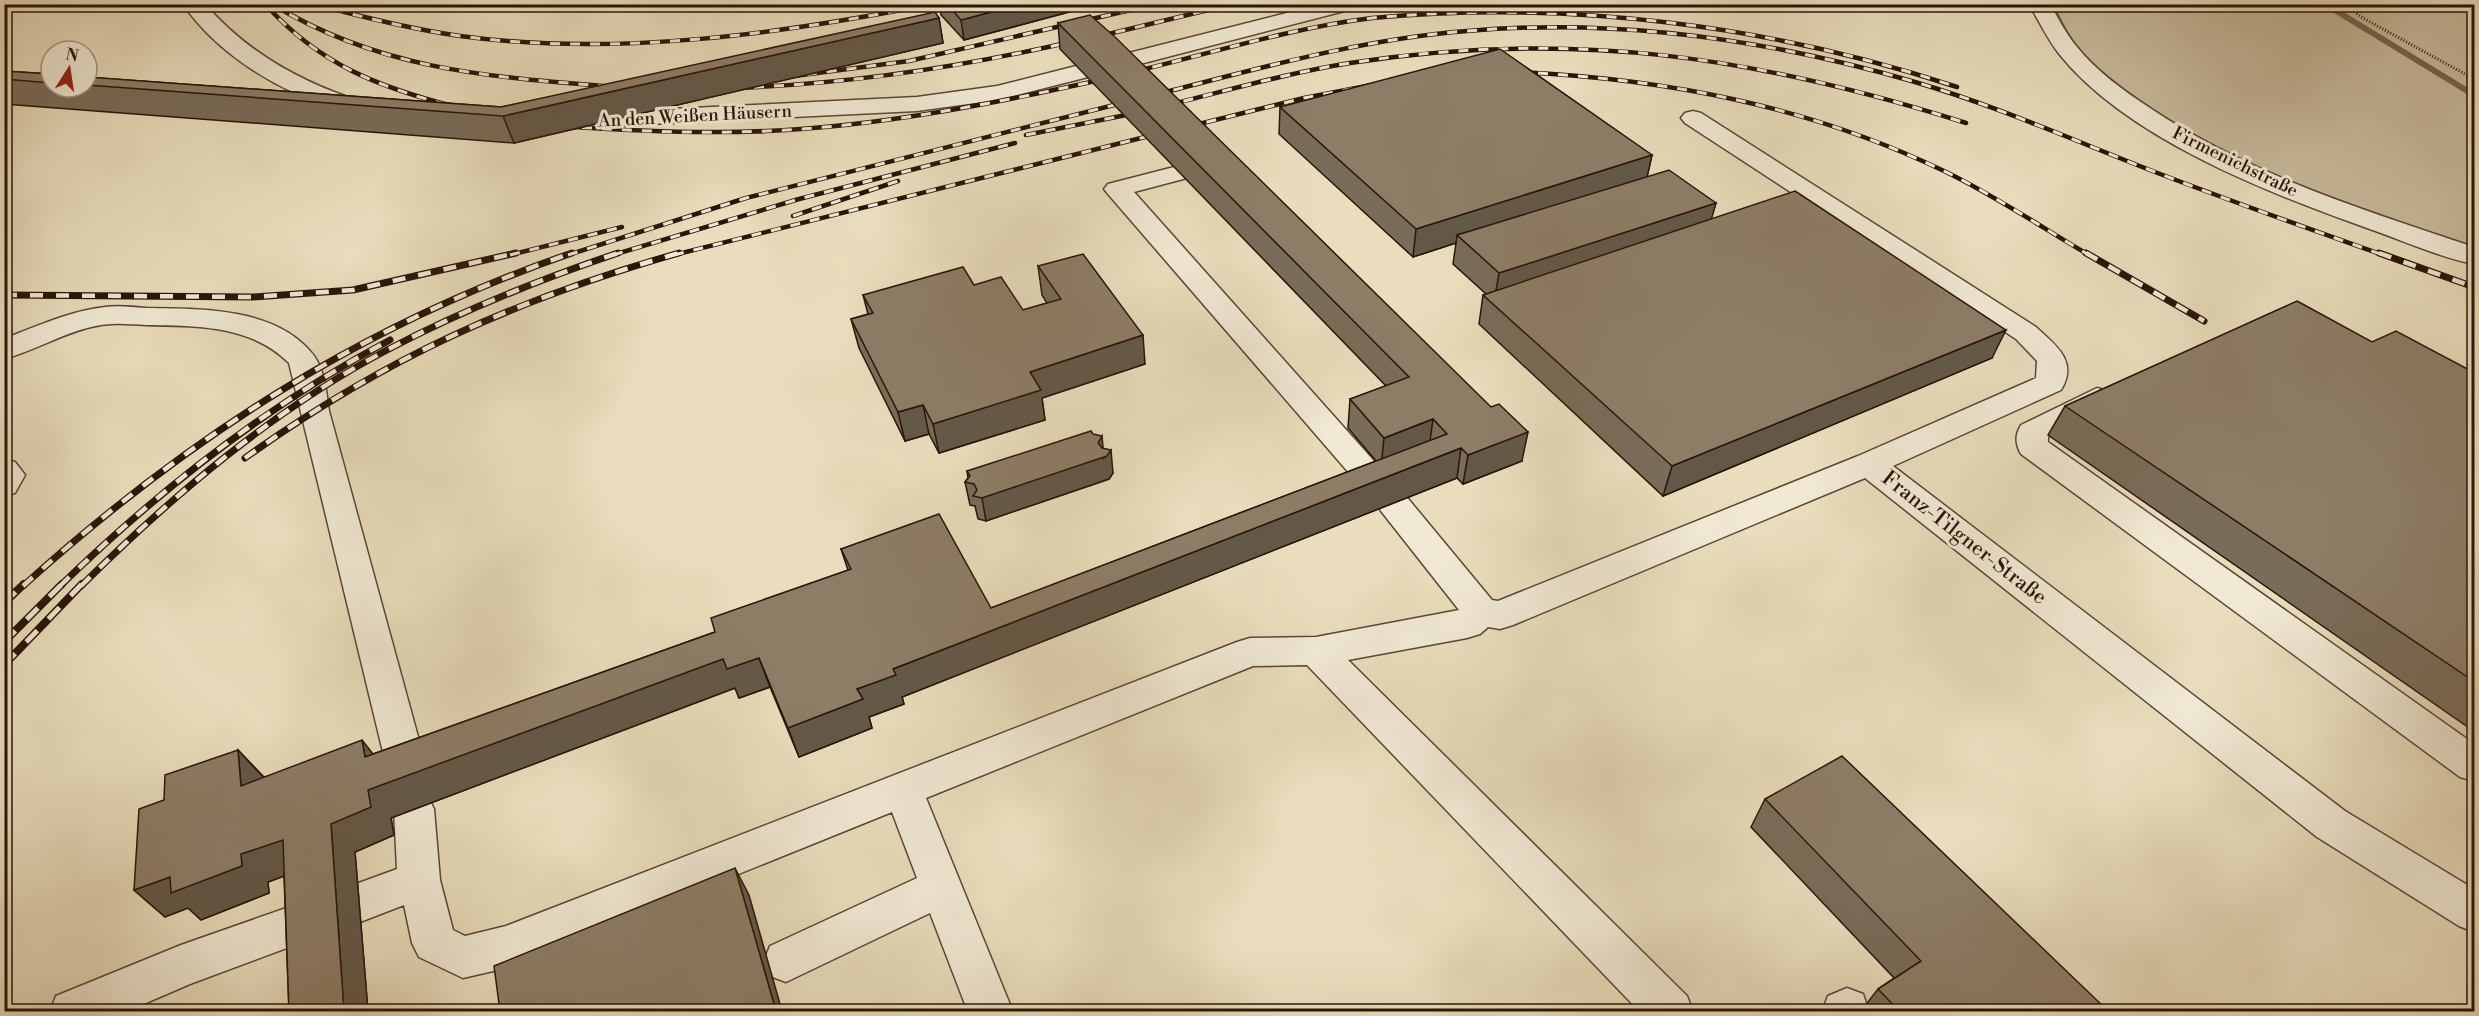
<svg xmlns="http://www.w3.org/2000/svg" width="2479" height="1016" font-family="'Libre Bodoni',serif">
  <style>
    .green { fill: #c8bb9e; stroke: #786854; stroke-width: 1.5 }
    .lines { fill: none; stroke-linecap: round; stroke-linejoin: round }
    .stream { stroke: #756450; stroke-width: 6 }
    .minor-casing { stroke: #594636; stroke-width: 3 }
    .path { stroke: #291409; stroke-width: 3; stroke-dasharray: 1 2; stroke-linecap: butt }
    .minor { fill: #f1e9d4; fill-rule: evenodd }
    .rail-far2-casing { stroke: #291409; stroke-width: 4.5 }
    .rail-far1-casing { stroke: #291409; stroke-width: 7 }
    .rail-casing { stroke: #291409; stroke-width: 8 }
    .rail-far2 { stroke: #f1e9d4; stroke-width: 3; stroke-dasharray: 10; stroke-linecap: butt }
    .rail-far1 { stroke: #f1e9d4; stroke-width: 4.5; stroke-dasharray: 13; stroke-linecap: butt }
    .rail { stroke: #f1e9d4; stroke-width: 5; stroke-dasharray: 16; stroke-linecap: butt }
    .wall { fill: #796c59; stroke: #291409; stroke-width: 1.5 }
    .shaded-wall { fill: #635848; stroke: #291409; stroke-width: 1.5 }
    .building { fill: #8d7d67; stroke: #291409; stroke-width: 1.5 }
    .labels { text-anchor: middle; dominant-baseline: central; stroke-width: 6; stroke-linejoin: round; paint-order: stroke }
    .far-street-label { font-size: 18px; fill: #291409; stroke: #f1e9d4 }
    .street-label { font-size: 21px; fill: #291409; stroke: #f1e9d4 }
  </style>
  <rect width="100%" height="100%" fill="#e9ddbd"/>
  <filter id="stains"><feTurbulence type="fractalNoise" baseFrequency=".00333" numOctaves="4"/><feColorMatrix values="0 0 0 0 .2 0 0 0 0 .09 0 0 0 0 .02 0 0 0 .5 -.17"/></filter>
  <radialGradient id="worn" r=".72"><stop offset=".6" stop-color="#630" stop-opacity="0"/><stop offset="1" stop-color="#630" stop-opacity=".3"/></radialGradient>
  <!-- green -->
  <path class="green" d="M2054,5H2474V247C2362,209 2247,173 2148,107C2121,89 2092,67 2073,41C2065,29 2059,17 2054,5Z"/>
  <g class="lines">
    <!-- stream -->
    <path class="stream" d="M2325,4L2474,95"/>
    <defs>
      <path id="minor" d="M183,4H205C249,55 306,85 369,104L373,109L369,114C357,117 346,112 334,108C277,90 217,54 183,4Z
        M1322,4H1359L1356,8L1117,70L1109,68L1106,63L1109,58Z
        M2029,4H2050C2058,18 2066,34 2077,47C2096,71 2124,91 2150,108C2248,174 2363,210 2474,247V264C2438,257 2402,240 2367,228C2268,193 2127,138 2060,55C2048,40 2039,21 2029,4Z
        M1084,64L1092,66L1095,71L1092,76L997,100L917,111L567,128L559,126L555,121L559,116L567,114L917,97L997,86Z
        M1693,111L1701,113L2036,327C2055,345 2079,361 2061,390L1893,466L2345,811L2474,889V932L2459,926L2317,837L1865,478L1513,625L1500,629L1488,627L1480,634L1467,638L1348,660L1687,996L1693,1012H1640L1307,665L1253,666L926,798L1013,1012H968L930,913L786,982L770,976L764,961L770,946L917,878L892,812L506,968L463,978L419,957L412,943L404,905L360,922L345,916L339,902L345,888L397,869L394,809L400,797L408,794L395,789L389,777L289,363C251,325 197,326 146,325C127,324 110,322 91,327C61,334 34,351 4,359V339C37,326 70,311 105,307C118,305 132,307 146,308C199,309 272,307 310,351C325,367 326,390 329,411L429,777L423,789L415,792L428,797L434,809L440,880L453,930L465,936L506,926L1237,642L1250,638L1316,637L1459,610L1381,511L1377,503L1379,498L1368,495L1108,194L1104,189L1108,184L1178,166L1187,168L1190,173L1187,178L1134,192L1390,479L1395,487L1393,492L1405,495L1492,600L1498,601L1858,456L2036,378L2037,361L2016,339L1685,123L1681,118L1685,113Z
        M2097,388L2108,391L2112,398L2108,405L2048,437V442L2474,744V781L2460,777L2021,454C2015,443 2015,435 2021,425Z
        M4,459L15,462L25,475L15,493L4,496Z
        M312,899L327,905L334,919L327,933L190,984L125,1012H50L56,996L181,945Z
        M1847,988L1863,994L1869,1012H1822L1828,996Z"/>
    </defs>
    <!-- minor casing -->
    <use href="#minor" class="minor-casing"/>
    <!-- path -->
    <path class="path" d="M2345,4L2361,17L2474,79"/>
    <!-- minor -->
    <use href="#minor" class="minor"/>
    <defs>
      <path id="rail-far2" d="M265,4C320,65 378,87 456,107
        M272,4C382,71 492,77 617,87
        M314,4C362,17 410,29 460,36C617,57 779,34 933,4
        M1096,37L1233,4
        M1133,72C1212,53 1291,28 1372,18C1569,0 1770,25 1957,87
        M1518,72C1666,79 1809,106 1944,171C1994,195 2041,227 2089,255
        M787,77L909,61L1157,4
        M734,88C850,84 962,67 1075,41
        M1154,95C1257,69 1361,39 1467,31C1617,18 1771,40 1915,82C1997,106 2075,141 2155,172C2230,201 2307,228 2383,255
        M1164,106C1226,91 1287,73 1350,63C1571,29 1754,56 1966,123
        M562,126C631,131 698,134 767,131C882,126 997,103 1109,78
        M1187,127L1304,98L1377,84
        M1026,135L1141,112
        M793,216L898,181
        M510,255L622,227
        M568,255L746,198L1130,101
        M613,255L799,199L1015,143
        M674,255L1161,133"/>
      <path id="rail-far1" d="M2086,253L2204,321
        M2379,253L2474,287
        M4,295L253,297L353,290L516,253
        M245,458C385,358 514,300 679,253
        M23,586C187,438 362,325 572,253
        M60,586C160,489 267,405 390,340
        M81,586C172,496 273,410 387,350C461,311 538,280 618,253"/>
      <path id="rail" d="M4,603L24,584
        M4,642L62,584
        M4,665L82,584"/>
    </defs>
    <!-- rail-far2 casing -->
    <use href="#rail-far2" class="rail-far2-casing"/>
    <!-- rail-far1 casing -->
    <use href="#rail-far1" class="rail-far1-casing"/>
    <!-- rail casing -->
    <use href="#rail" class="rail-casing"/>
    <!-- rail-far2 -->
    <use href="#rail-far2" class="rail-far2"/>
    <!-- rail-far1 -->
    <use href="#rail-far1" class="rail-far1"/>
    <!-- rail -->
    <use href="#rail" class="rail"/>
  </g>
  <!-- wall -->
  <path class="wall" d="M940,4H1099L964,40L941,15Z
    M939,18L943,43L514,143L4,104V71L51,74V87H87V77L501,107Z
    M1058,23L1522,461L1463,484L1457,478L902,697L904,704L869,717L872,728L799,757L770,687L739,698L735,688L391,818L394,835L355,852L368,1011H289L284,876L268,882L269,893L201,920L188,908L165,917L134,890L164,800L238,750L264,777L373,754L715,632L848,570L841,549L991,608L1376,461L1348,428L1350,399L1386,386L1060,49Z
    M1280,107L1652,155L1647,177L1716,203L1711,218L1992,358L1663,496L1479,324L1483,295L1486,294L1453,264L1456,243L1413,257L1279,134Z
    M1038,266L1145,364L1042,398L1045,420L939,453L929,434L905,441L859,348L851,319L868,314L863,295L974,285L1023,310L1047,303L1042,295Z
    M2372,342L2475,373V732L2048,435L2065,406Z
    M1103,449L1113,473L1109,479L986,521L978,519L975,506L970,505L965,482L968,478L967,471Z
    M1765,799L2105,1008L2101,1011H1861L1878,989L1894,978L1751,827Z"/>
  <!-- shaded-wall -->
  <path class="shaded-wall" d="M1022,4H1099L964,40L961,20Z
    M939,18L943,43L514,143L503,116Z
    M1652,155L1646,182L1457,235L1456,243L1413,257L1416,229Z
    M1716,203L1708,231L1494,302L1499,273Z
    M2006,330L1992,358L1663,496L1672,466Z
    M1143,335L1145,364L1042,398L1045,420L939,453L933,424L1030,372Z
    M923,405L929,434L905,441L898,412Z
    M1433,419L1429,448L1381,467L1384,438Z
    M1528,432L1522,461L1463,484L1468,455Z
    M1102,436L1104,458L1111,450L1113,473L1109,479L986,521L982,498L1098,443Z
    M1461,448L1457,478L902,697L904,704L869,717L872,728L799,757L788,728L893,669Z
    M759,658L770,687L739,698L735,688L391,818L394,835L355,852L368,1011H344L331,824L368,790L365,757L362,740L384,768L723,659Z
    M238,750L264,778L241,786Z
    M283,840L309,867L268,882L269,893L201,920L188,908L165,917L134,890L170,877Z
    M735,868L749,895L782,1011H776Z"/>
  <!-- building -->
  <path class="building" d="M947,4H1022L961,20Z
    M935,12L939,18L503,116L87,85V77L501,107Z
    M1090,15L1115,37L1491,407L1499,404L1528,432L1468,455L1461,448L893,669L896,675L857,689L863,699L788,728L759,658L727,669L723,659L368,790L371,807L331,824L344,1011H289L283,840L241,854L242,866L171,893L170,877L134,890L139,809L164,800L165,775L238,750L241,786L362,740L365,757L715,632L711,618L851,569L841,549L939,514L991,608L1447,434L1433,419L1384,438L1350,399L1409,377L1058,23Z
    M1500,49L1652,155L1416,229L1280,107Z
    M4,71L51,74V83L4,79Z
    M1669,170L1716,203L1499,273L1457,235Z
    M1795,191L2006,330L1672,466L1483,295Z
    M1083,254L1143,335L1030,372L1041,390L933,424L923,405L898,412L851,319L873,313L863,295L963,267L974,285L1001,277L1023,310L1061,299L1038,266Z
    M2297,301L2372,342L2396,331L2475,373V682L2065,406Z
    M1091,431L1093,434L1102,436L1098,443L1102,448L1111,450L1107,456L982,498L973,496L977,490L974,484L965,482L970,476L967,471Z
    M1842,756L2105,1008L2100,1011H1899L1878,989L1921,961L1765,799Z
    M735,868L776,1011H500L494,966Z"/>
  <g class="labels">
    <!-- far-street labels -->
    <g class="far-street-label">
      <text transform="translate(695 116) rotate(-3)">An den Weißen Häusern</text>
      <text transform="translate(2235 162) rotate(26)">Firmenichstraße</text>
    </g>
    <!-- street labels -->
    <g class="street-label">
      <text transform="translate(1964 538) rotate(38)">Franz-Tilgner-Straße</text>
    </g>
  </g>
  <!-- margin -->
  <rect width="2479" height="1016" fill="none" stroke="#e9ddbd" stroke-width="24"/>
  <rect x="6" y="6" width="2467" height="1004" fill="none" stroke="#291409" stroke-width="3"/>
  <rect x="12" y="12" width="2455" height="992" fill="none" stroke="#291409" stroke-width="1.5"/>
  <!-- north arrow -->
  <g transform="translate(69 69) rotate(12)"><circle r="28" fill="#f1e9d4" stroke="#a19483" stroke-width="1.5"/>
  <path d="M0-4.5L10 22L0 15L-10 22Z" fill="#8f2418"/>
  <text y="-9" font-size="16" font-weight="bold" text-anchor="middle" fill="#291409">N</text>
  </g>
  <rect width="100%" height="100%" filter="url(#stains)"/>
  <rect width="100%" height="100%" fill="url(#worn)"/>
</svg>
